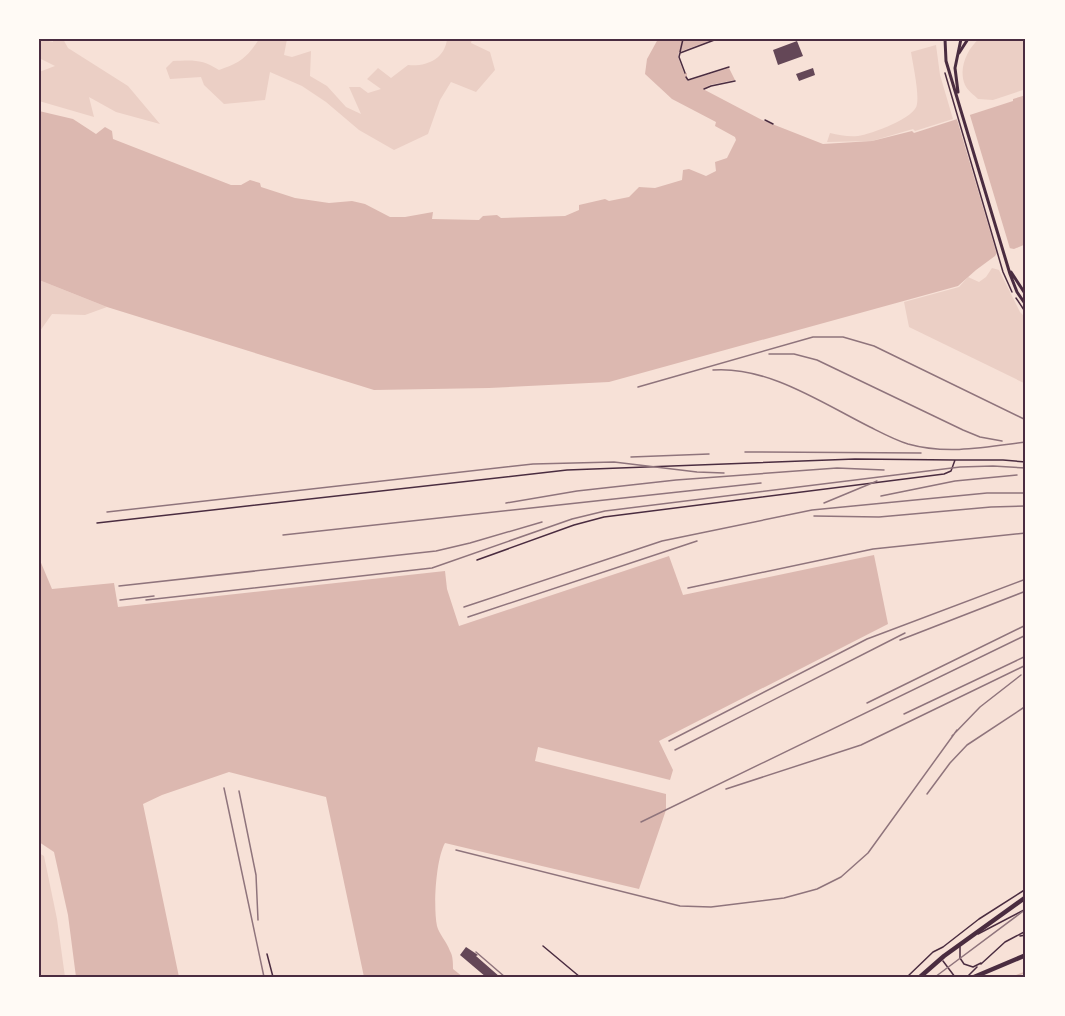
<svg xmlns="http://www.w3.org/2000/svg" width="1065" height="1016" font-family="'Work Sans',sans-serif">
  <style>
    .green { fill: #ebcfc5 }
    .water { fill: #dcb8b0 }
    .pier { fill: #f7e1d7 }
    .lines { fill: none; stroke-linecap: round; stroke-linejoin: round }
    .stream { stroke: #dcb8b0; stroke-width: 1.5 }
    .building { fill: #644757 }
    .path { stroke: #4a2c40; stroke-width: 1.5 }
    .service { stroke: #4a2c40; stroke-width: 1.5 }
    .minor { stroke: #4a2c40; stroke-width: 3 }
    .tertiary { stroke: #4a2c40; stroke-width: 3 }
    .primary { stroke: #4a2c40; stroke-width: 4.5 }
    .tram { stroke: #8f747c; stroke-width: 1.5 }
    .rail { stroke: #8f747c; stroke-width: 1.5 }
    .neatline { fill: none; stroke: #4a2c40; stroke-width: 2 }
  </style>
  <rect width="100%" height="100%" fill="#f7e1d7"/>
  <!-- green -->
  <path class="green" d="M39,39L53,42V39H63L68,48L128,86L160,124L116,112L89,97L94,117L39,101V72L55,66L39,58Z
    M259,39H287L284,55L292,57L311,51L310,76L327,86L346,107L361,114L349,87H360L368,93L381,89L367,79L378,68L391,78L408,65C426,67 445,59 447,39H472L471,43L490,52L495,70L476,92L451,82L440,100L428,134L394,150L359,130L326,102L302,86L270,72L265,100L224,104L204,85L201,77L170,79L166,68L173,61C193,60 202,59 219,70C240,63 247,58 259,39Z
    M979,39H1026V89L993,100L978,99C974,95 967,90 965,85C958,69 967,49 979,39Z
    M936,45L940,75L953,119L915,131L913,129L872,141L827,142L830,133C839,135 848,137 858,136C871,134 916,118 917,104C919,92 913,65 911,52Z
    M992,268L999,270L1020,312L1026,318V384L909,327L904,302L959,287L968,277L979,282L986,277Z
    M39,280L107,307L85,315L52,314L40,331L39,380Z
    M39,853L44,856L57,919L65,977H39Z"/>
  <!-- water -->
  <path class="water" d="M658,39H715L679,52L678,57L684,73H687V81L729,68L735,80L710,85L703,89L762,120L823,144L872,141L912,131L914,133L1013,101V99L1026,95V244L1014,249L1009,248L997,253L995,256L976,270L958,286L609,382L489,388L374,390L107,307L39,280V111L73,119L96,134L105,127L112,131L113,139L231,185H241L250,180L260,183L261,187L295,198L329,203L352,201L365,204L390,217H405L433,212L432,219L479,220L483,216L497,215L501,218L565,216L579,210V205L605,199L609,201L629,197L639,187L655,188L682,180L683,170L689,169L706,176L716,171L715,162L727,158L736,140L735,137L715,126L716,122L672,99L645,74L647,59Z
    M874,555L888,624L659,741L673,770L670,780L538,747L535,761L666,794V810L639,889L445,843C436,859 433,906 437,926C439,934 447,942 450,951C453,956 453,963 453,969L463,977H364L326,797L229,772L162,795L143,804L179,977H76L68,915L54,852L39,842V558L52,589L114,583L118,607L445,571L447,589L459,626L669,556L683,595Z"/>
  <!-- pier -->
  <path class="pier" d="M969,112L1011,252L999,255L998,258L956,116Z"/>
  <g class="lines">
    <!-- stream -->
    <path class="stream" d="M1013,977L1026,972"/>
  </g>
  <!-- building -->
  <path class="building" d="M797,41L803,56L778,65L773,50Z
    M813,68L815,75L799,81L796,74Z
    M466,947L478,955L476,956L500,977H486L460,955Z"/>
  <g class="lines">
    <!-- path -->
    <path class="path" d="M680,52L683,39
      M685,73L679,57L680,53L717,39
      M945,73L1003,272L1012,292
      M686,77L688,80L729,67
      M704,89L711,86L735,81
      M765,120L773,124
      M1016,298L1026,313
      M907,977L933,952L943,947L979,919L1026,889"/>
    <!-- service -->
    <path class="service" d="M97,523L567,470L855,459L955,460
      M477,560L574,525L604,517L944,474L951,471L955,460H1003L1026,462
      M978,934L1026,909
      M1020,936L1026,935
      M543,946L580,977
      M960,947V958L964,964L973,967L981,963
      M267,954L273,977
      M943,961L955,977
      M981,964L1005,942L1026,931
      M967,977L977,967"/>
    <!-- minor -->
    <path class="minor" d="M959,53L968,39"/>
    <!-- tertiary -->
    <path class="tertiary" d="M945,39L946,61L1010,274L1017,292L1026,305
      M958,92L955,68L961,39
      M1011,272L1026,295"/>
    <!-- primary -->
    <path class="primary" d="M920,977L944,956L1026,897
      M974,977L1026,955"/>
    <!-- tram -->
    <path class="tram" d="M935,977L1026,909"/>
    <!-- rail -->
    <path class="rail" d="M769,354H794L817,360L963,430L980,437L1002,441
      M713,370C768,366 822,403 870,427C882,433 895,440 908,444C947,455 987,447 1026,442
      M638,387L813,337H843L874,346L1026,420
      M745,452L921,453
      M631,457L709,454
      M881,496L955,481L1017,475
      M506,503L577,491L676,480L837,468L884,470
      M824,503L877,481
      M107,512L533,464L614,462L697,472L724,473
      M814,516L879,517L991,507L1026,506
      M283,535L761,483
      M119,586L436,551L470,543L542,522
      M688,588L873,549L1026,533
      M120,600L154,596
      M146,600L432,568L572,519L605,511L960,467L993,466L1026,468
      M464,607L662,541L812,510L987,493H1026
      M468,617L697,541
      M900,640L1026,591
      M867,703L1026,625
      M904,714L1026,656
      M952,736L980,707L1021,675
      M669,741L867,639L1026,579
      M675,750L905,633
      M224,788L264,977
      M726,789L861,745L1026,665
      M239,791L256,875L258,920
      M927,794L950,763L967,745L1026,706
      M641,822L1026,635
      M456,850L680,906L711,907L784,898L817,889L841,877L868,853L957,730
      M476,952L505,977"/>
  </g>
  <!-- border -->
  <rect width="1065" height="1016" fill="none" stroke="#fffaf5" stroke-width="81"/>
  <rect x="40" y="40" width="984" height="936" class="neatline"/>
</svg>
